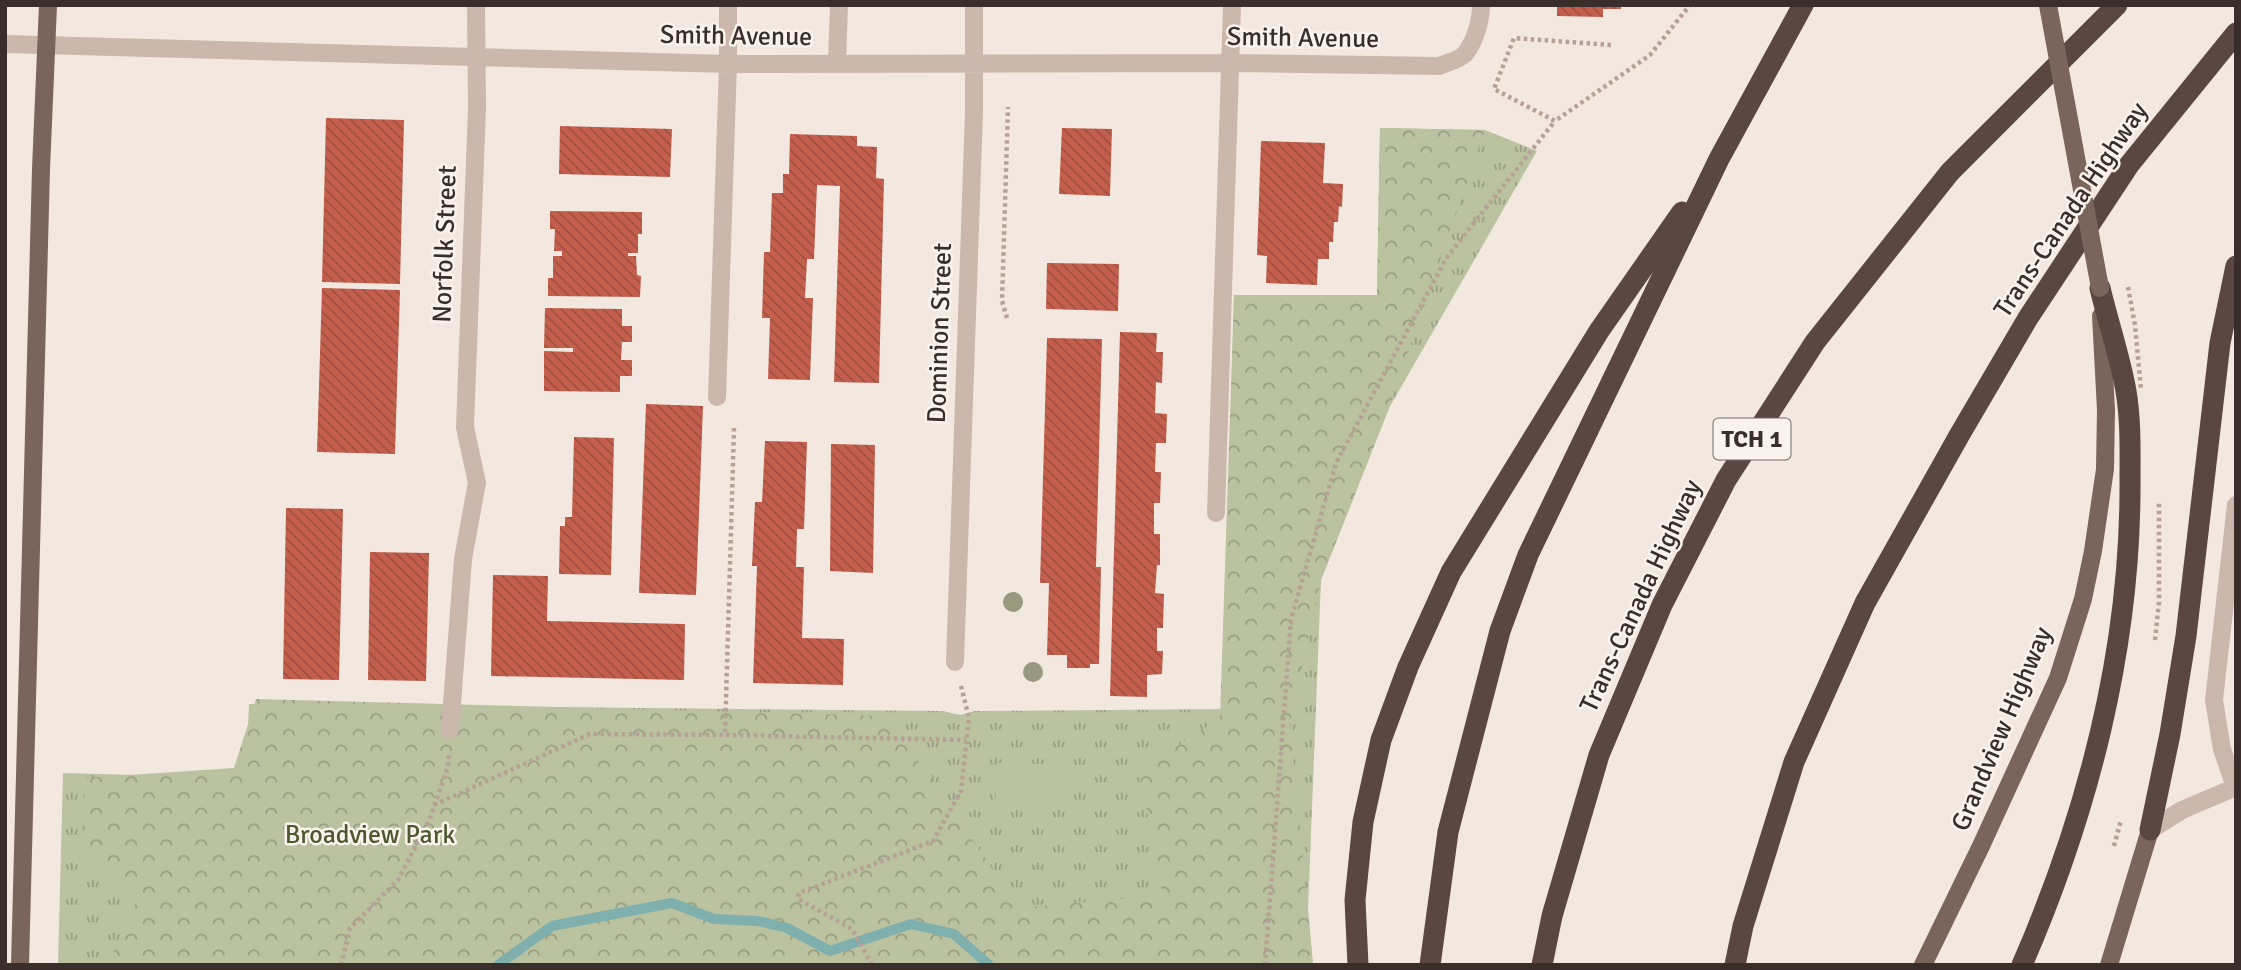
<svg xmlns="http://www.w3.org/2000/svg" width="2241" height="970" font-family="Signika,sans-serif">
  <style>
    .grass { fill: url(#grass-tufts) }
    .forest { fill: url(#forest-crowns) }
    .garden { fill: #bac2a0 }
    .lines { fill: none; stroke-linecap: round; stroke-linejoin: round }
    .stream { stroke: #7fb0ad; stroke-width: 10 }
    .building { fill: url(#building-back-hatch) }
    .path { stroke: #b7a196; stroke-width: 4.5; stroke-dasharray: 3.5 3.5; stroke-linecap: butt }
    .minor { stroke: #cbb7ac; stroke-width: 18 }
    .major { stroke: #7b645c; stroke-width: 18 }
    .highway { stroke: #5a4742; stroke-width: 21 }
    .path-bridge { stroke: #b7a196; stroke-width: 4.5; stroke-dasharray: 3.5 3.5; stroke-linecap: butt }
    .major-bridge { stroke: #7b645c; stroke-width: 18 }
    .tree { fill: #98997f }
    .labels { text-anchor: middle; dominant-baseline: central; stroke-width: 5; stroke-linejoin: round; paint-order: stroke }
    .shield { fill: #faf3ed; stroke: #746965; stroke-width: 2 }
    .shield-label { font-size: 24px; font-weight: bold; fill: #3a2e2b }
    .street-label { font-size: 26px; fill: #3a2e2b; stroke: #faf3ed }
    .park-label { font-size: 26px; fill: #4d582f; stroke: #faf3ed }
  </style>
  <defs>
    <pattern id="grass-tufts" width="24" height="20" patternUnits="userSpaceOnUse" patternTransform="scale(1.75)"><rect width="24" height="20" fill="#bac2a0"/><path d="M3 7l-1-3M5 7V3M7 7l1-3M15 17l-1-3M17 17v-4M19 17l1-3" fill="none" stroke="#989e83"/></pattern>
    <pattern id="forest-crowns" width="20" height="18" patternUnits="userSpaceOnUse" patternTransform="scale(1.75)"><rect width="20" height="18" fill="#bac2a0"/><path d="M2 6a3 3 0 1 1 6 0M12 15a3 3 0 1 1 6 0" fill="none" stroke="#989e83"/></pattern>
    <pattern id="building-back-hatch" width="6" height="6" patternUnits="userSpaceOnUse" patternTransform="scale(1.75)"><rect width="6" height="6" fill="#c45f4d"/><path d="M-1 5l2 2M0 0l6 6M5-1l2 2" fill="none" stroke="#a04f40"/></pattern>
  </defs>
  <rect width="100%" height="100%" fill="#f3e8e0"/>
  <!-- grass -->
  <path class="grass" d="M1380,128L1485,130L1537,151L1389,408L1321,580L1308,909L1313,965H58L63,773L246,778L249,704L943,711L960,715L975,711L1225,709L1234,295H1377Z"/>
  <!-- forest -->
  <path class="forest" d="M1380,128L1485,130L1389,408L1321,580L1290,723L1313,965H107L139,896L82,855L84,778L234,768L256,699L888,716L1019,908L1163,895L1139,771L1220,718L1234,295L1377,296Z"/>
  <!-- garden -->
  <path class="garden" d="M997,763L1073,765L1072,809L995,807Z"/>
  <g class="lines">
    <!-- stream -->
    <path class="stream" d="M498,965L552,926L672,903L714,919L758,921L787,928L830,951L911,924L954,934L989,965"/>
  </g>
  <!-- building -->
  <path class="building" d="M1557,5H1621V9H1603V17L1557,16Z
    M326,118L404,120L400,284L322,282Z
    M560,126L672,129L670,177L559,174Z
    M1062,128L1112,129L1110,196L1059,194Z
    M790,134L857,136V146L877,147L876,178L884,179L879,383L834,382L840,186L817,185L814,259H807L805,298H813L810,380L768,379L770,318H762L764,252H770L772,193H783V174H789Z
    M1261,141L1325,143L1323,183L1343,184L1342,207L1339,206L1338,222H1334L1333,242H1329V259H1318L1317,285L1266,283L1267,256L1257,255Z
    M550,211L642,212V234H638V253H628V256H636L637,275L641,276L640,297L548,296V278H553V256H562V251H554L555,229H550Z
    M1047,263L1119,264L1118,311L1046,309Z
    M322,288L400,290L395,454L317,452Z
    M545,308L622,309V326H632V342H622L621,360H632V376H620V392L544,391V351L573,352V348H544Z
    M1120,332L1157,333L1156,352H1163L1162,383L1156,382L1155,413L1167,414L1166,443H1156L1155,472H1161L1160,503H1154V534H1160V565H1157L1155,593L1164,594L1163,628H1157V651H1163L1162,674L1147,675V697L1110,696Z
    M1047,338L1102,339L1096,567H1101L1099,664H1090V668H1067V655H1047L1049,583H1040Z
    M646,404L703,406L696,595L639,593Z
    M574,437L614,438L611,575L559,574L560,526H565V517H572Z
    M765,441L807,442L804,529H797L796,567H804L802,638L844,639L843,685L753,683L757,566H752L755,502H762Z
    M831,444L875,445L873,573L830,571Z
    M286,508L343,509L339,680L283,679Z
    M370,552L429,553L426,681L368,680Z
    M493,575L548,576L547,621L685,624L684,680L491,676Z"/>
  <g class="lines">
    <!-- path -->
    <path class="path" d="M1611,45L1514,38L1494,89L1555,121L1650,55L1690,5
      M1007,318L1002,301L1008,107
      M734,428L725,735L966,740
      M2155,640L2159,602V502
      M434,805L590,734L725,735
      M2114,846L2121,820
      M341,965L350,928L398,880L429,821L448,767L449,752
      M872,965L852,929L798,899L799,893L933,841L961,791L969,718L961,686
      M1265,965L1291,619L1336,463L1447,257L1555,121"/>
    <!-- minor -->
    <path class="minor" d="M5,44L728,64L1230,63L1439,66C1447,63 1459,60 1465,54C1475,41 1481,21 1481,5
      M837,64L839,5
      M717,397L728,64V5
      M1216,513L1232,5
      M955,662L974,112V5
      M450,730L463,559L477,483L465,427L477,108L476,5
      M2235,787L2222,749L2214,700L2236,505
      M2150,830L2182,810L2236,787"/>
    <!-- major -->
    <path class="major" d="M20,965L41,169L48,5
      M1923,965L1981,846L2058,678L2083,599L2093,551L2105,469L2106,410L2101,316
      M2109,965L2150,830"/>
    <!-- highway -->
    <path class="highway" d="M2150,830L2170,734L2186,636L2220,343L2236,266
      M1358,965L1355,900L1363,822L1381,740L1408,667L1451,572L1599,331L1682,212
      M1430,965L1448,832L1500,631L1528,555L1719,159L1803,5
      M1542,965L1552,916L1599,755L1662,605L1726,480L1815,342L1950,172L2117,5
      M1735,965L1743,926L1794,762L1865,603L1960,434L2028,318L2129,165L2236,33
      M2022,965C2088,813 2131,647 2130,481C2130,451 2131,421 2126,391C2120,357 2108,322 2100,288"/>
    <!-- path-bridge -->
    <path class="path-bridge" d="M2128,287L2135,325L2141,390"/>
    <!-- major-bridge -->
    <path class="major-bridge" d="M2048,5L2100,288"/>
  </g>
  <!-- trees -->
  <g class="tree">
    <circle cx="1013" cy="602" r="10"/>
    <circle cx="1033" cy="672" r="10"/>
  </g>
  <g class="labels">
    <!-- shield labels -->
    <rect class="shield" x="1713.5" y="418.5" width="77" height="41" rx="5"/>
    <g class="shield-label">
      <text x="1752" y="439">TCH 1</text>
    </g>
    <!-- street labels -->
    <g class="street-label">
      <text transform="translate(736 36) rotate(1)">Smith Avenue</text>
      <text transform="translate(1303 38) rotate(1)">Smith Avenue</text>
      <text transform="translate(2071 210) rotate(-56)">Trans-Canada Highway</text>
      <text transform="translate(445 244) rotate(-88)">Norfolk Street</text>
      <text transform="translate(940 333) rotate(-88)">Dominion Street</text>
      <text transform="translate(1641 596) rotate(-65)">Trans-Canada Highway</text>
      <text transform="translate(2002 729) rotate(-67)">Grandview Highway</text>
    </g>
    <!-- park labels -->
    <g class="park-label">
      <text x="370" y="835">Broadview Park</text>
    </g>
  </g>
  <!-- border -->
  <rect width="2241" height="970" fill="none" stroke="#3a2e2b" stroke-width="14"/>
</svg>
